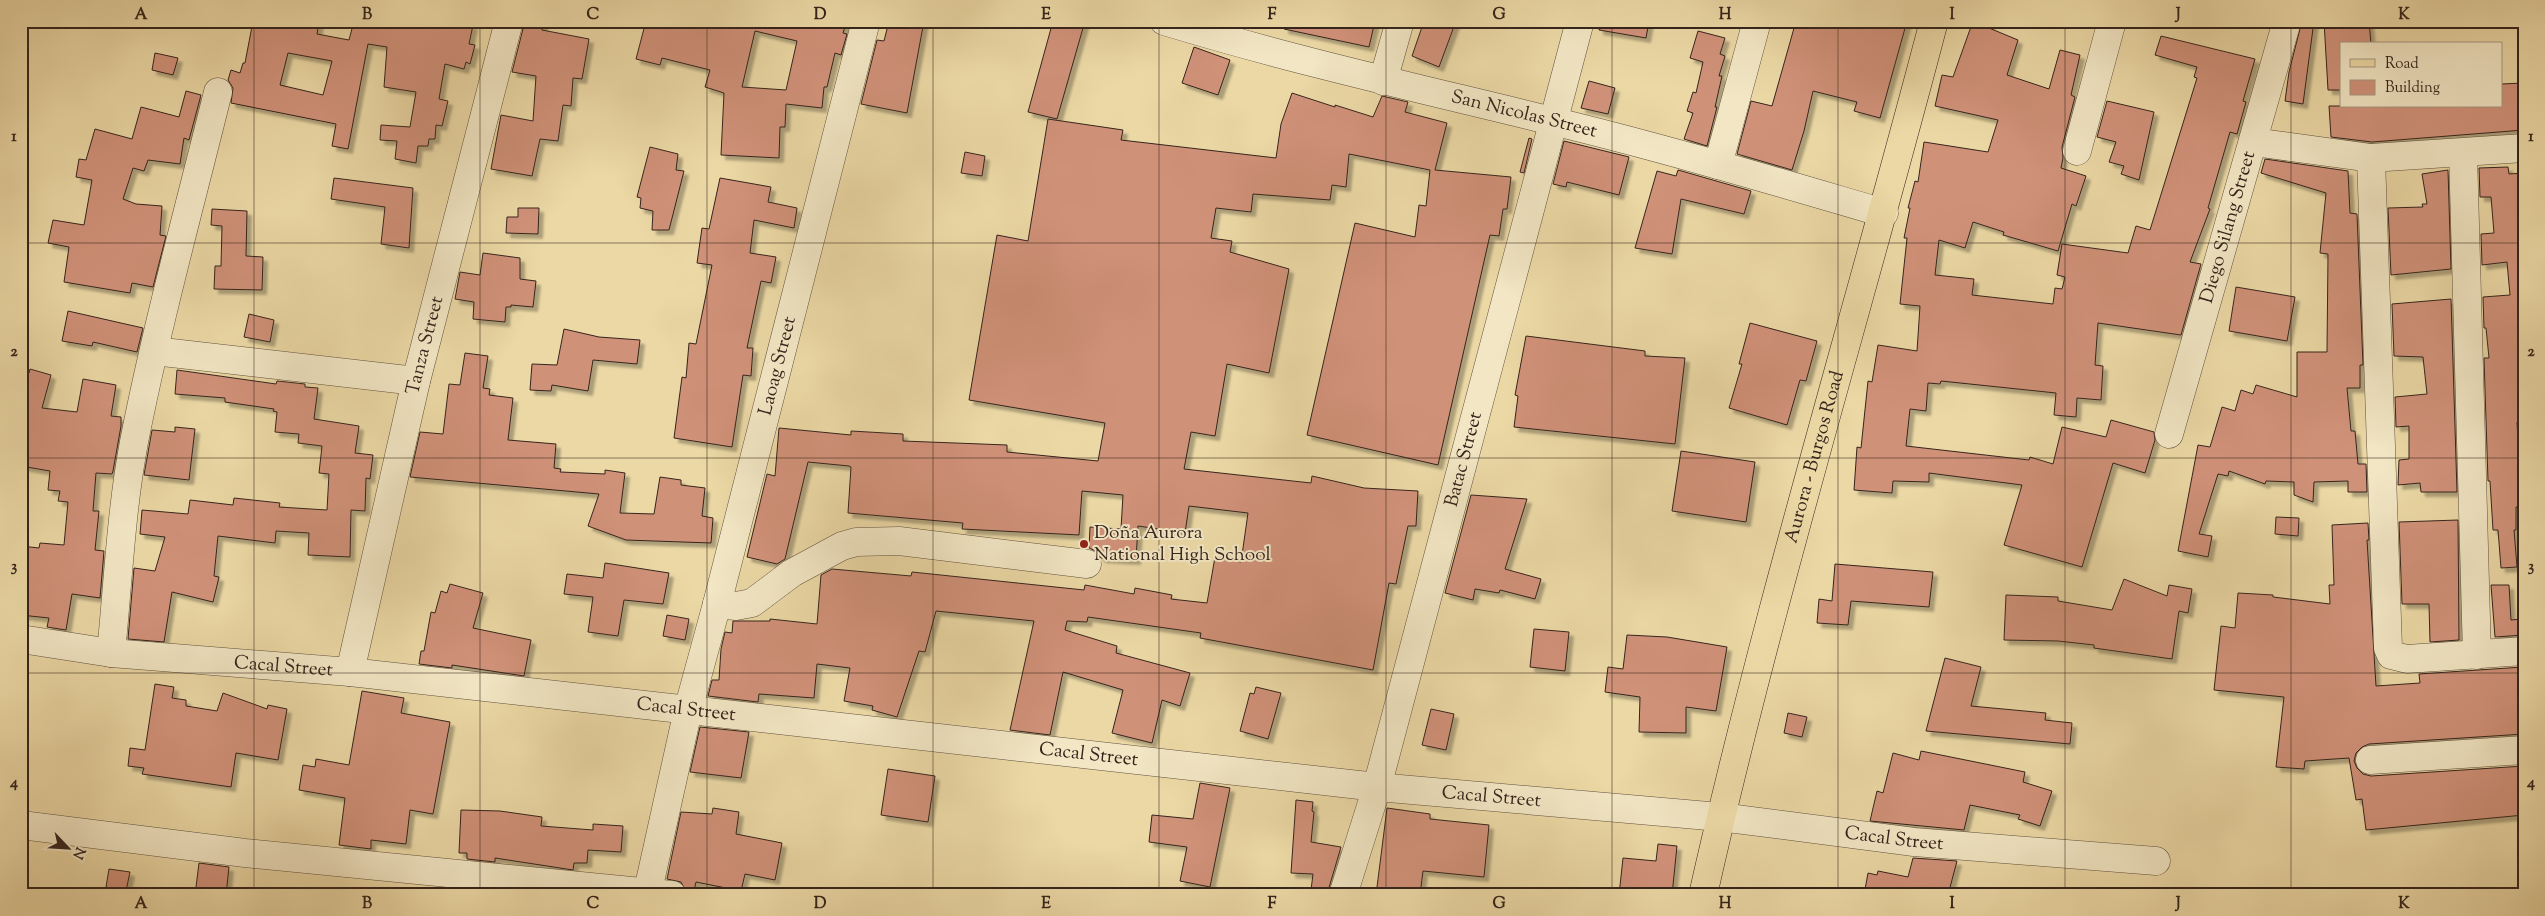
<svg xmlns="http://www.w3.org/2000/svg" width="2545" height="916" font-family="'Sorts Mill Goudy',serif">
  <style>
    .building { fill: #d09179; stroke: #35241c; fill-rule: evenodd; filter: url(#shadow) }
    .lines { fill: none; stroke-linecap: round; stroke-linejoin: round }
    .minor-casing { stroke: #62513e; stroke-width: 29 }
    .major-casing { stroke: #35241c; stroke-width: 29 }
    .minor { stroke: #f2e6c4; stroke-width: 28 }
    .major { stroke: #ebd8a5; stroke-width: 28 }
    .grid { fill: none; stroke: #35241c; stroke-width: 1; stroke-opacity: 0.55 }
    .poi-dot { fill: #8f2418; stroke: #f2e6c4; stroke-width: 2 }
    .labels { text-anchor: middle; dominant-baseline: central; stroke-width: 4; stroke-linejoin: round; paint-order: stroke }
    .street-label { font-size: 19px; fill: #35241c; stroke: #f2e6c4 }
    .poi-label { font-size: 19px; fill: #35241c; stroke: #f2e6c4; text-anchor: start }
    .neatline { fill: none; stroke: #35241c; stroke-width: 2 }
    .grid-label { font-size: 16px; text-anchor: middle; font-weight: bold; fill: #35241c }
  </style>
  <defs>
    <filter id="shadow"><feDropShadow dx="4.5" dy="4.5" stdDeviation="1" flood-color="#0004"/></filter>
  </defs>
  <rect width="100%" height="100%" fill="#ebd8a5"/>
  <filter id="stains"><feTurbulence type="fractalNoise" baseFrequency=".004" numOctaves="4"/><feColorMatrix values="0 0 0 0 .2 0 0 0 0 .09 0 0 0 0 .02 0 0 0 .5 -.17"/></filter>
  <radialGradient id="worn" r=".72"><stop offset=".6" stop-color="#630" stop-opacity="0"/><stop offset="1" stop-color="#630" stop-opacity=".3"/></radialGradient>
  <!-- building -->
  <path class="building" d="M253,21H319L317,34L349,40L354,21H453L473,25L469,44L475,45L470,64L466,62L464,69L445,64L439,99L448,101L442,126L436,125L435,139H429L428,146H418L416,163L395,159L397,141L380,140L381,125L410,127L416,92L384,87L387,47L368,44L348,149L332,146L336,124L231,103L233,88L228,80L231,70L240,73L243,63H245ZM288,53L332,61L323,95L280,85Z
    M525,21H544L542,30L589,39L582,79L573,78L571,106L563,105L558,141L540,139L532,176L491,169L501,115L533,121L536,76L512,72Z
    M646,21H847L843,33L847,34L841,55L835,53L827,87H824L822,108L786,104L785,127H780L779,158L721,155L724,93L705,87L710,70L662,58L660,65L636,59ZM755,31L797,41L786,90L742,87Z
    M889,21H924L907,113L861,104L877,40L884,41Z
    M1053,21H1085L1057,119L1028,112Z
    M1285,21H1375L1369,47L1284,29Z
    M1424,21H1456L1439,67L1412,56Z
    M1599,21H1649L1646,38L1599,30Z
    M1796,21H1813L1839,28L1840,21H1907L1880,118L1854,111L1857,102L1813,91L1804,131L1792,170L1737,154L1751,101L1772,106Z
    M1973,21H1991L1989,28L2018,40L2007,75L2049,89L2060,50L2080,55L2071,95L2075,97L2062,147L2063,158L2061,168L2086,176L2076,206L2072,204L2058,251L2003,235L2004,232L1973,222L1965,248L1939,240L1935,275L1974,279L1972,295L2053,304L2055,288L2062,289L2065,277L2057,275L2062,244L2128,253L2136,226L2150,230L2197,78L2194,77L2197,67L2155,55L2161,36L2255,59L2243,101L2246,102L2237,134L2230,132L2208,208L2210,209L2190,262L2201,264L2181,335L2098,323L2095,365L2103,366L2101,400L2077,398L2076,417L2054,415L2056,393L1941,381L1940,384L1928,383L1926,411L1910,409L1906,446L2029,460L2030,457L2053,464L2062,427L2106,437L2111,420L2154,432L2155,440L2145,473L2113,463L2082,567L2004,545L2022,485L1929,473V482L1893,481L1892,493L1854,490L1857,447L1861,448L1868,381L1872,382L1878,345L1917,351L1920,306L1900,304L1907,238H1904L1910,208H1908L1915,181L1918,182L1924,142L1988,152L1998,120L1935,106L1942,75L1953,77Z
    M2302,21H2314L2303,104L2285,101L2289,72Z
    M2324,21H2369L2371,44H2341V90H2328Z
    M1698,31L1725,38L1720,54L1725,56L1719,76H1722L1715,107H1717L1707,146L1684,139L1693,113L1687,111L1693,92L1696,93L1703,62L1690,58Z
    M1194,47L1230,60L1218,95L1182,83Z
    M155,53L178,58L173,75L152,70Z
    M1589,81L1615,88L1608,114L1581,108Z
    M2524,83V130L2372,142L2331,137L2329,106H2501V84Z
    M186,91L201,95L189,140L184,138L180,164L148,160L144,171L133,168L123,199L136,204L162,206L160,235L166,236L153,287L132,283L130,293L64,282L69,247L48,243L53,220L84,225L92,180L76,177L79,159L86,160L95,129L132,139L141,107L179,117Z
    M1292,93L1335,107V105L1373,117L1382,96L1408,102L1405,112L1447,123L1435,170L1511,177L1507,209H1503L1499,236L1490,235L1438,465L1307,435L1355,223L1415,237L1419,205L1426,206L1430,170L1349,154L1346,187L1332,185L1330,200L1253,194L1251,212L1216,208L1211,238L1232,241L1230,252L1289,269L1269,373L1227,364L1215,436L1191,432L1184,469L1311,483L1312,476L1364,488L1418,491L1416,526H1408L1396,584L1389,583L1373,670L1200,638L1201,633L1088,617L1087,622L1067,621L1065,630L1117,646L1116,653L1190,673L1180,706L1162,700L1152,743L1112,733L1123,690L1063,672L1050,735L1010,730L1034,621L936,611L925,652L919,651L897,717L872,710L873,706L844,701L850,668L817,664L814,698L759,694L758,702L708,696L712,680H719L721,649L725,632L732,633L733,621H770V619L817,624L821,575L832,569L911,576L912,572L1084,590L1085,585L1134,594L1135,588L1172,595L1171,599L1207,603L1215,557L1241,562L1248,513L1189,506L1185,533L1138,526L1136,560L1101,558L1096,551L1089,548L1090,527L1121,529L1123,495L1082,491L1079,535L962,529L963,523L848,513L851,467L849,466L808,462L785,559L777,564L747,557L767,474L775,476L779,428L851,435V431L903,434V441L1007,445V452L1098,461L1105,423L969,400L997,235L1028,241L1048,119L1123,130L1121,140L1276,158L1281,124Z
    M2107,101L2154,112L2139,180L2121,174L2124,166L2109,162L2116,142L2097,137Z
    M1529,138L1532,139L1524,173L1520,172Z
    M1564,141L1629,157L1619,195L1567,182L1566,187L1553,184Z
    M650,147L678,154L676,170L684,171L669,230H652L653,211L640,208L641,198L637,197Z
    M965,152L985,156L982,176L961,173Z
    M2265,159L2348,171L2350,213L2357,214L2363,365H2360V388H2347L2351,431H2355L2358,464H2366L2367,492H2348V481L2314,482L2313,502L2294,495V482L2266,481L2265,484L2229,471L2228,476L2218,474L2199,534L2212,536L2208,557L2178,551L2198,445L2210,447L2222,407L2235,411L2241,390L2253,394L2256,385L2297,397V352H2327L2328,254L2320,253L2326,193L2261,173Z
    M2508,167L2509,174L2524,173V422H2517L2519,460L2524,480V507H2516V530H2514L2517,567L2501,568L2498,530H2493L2490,481H2488L2484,358H2489L2486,328H2484L2483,297L2510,295L2507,262L2482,265L2481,234L2494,233L2491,197H2480L2479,168Z
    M1678,170L1751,191L1744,214L1681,199L1672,254L1635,248L1657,171L1676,176Z
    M2448,170L2451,269L2391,275L2388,208L2423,207L2422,204H2427L2422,174Z
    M334,178L413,188L409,248L381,244L385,207L331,199Z
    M720,178L771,187L768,202L797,208L794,228L754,220L750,253L776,257L771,283L761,281L747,348H753L751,376L743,375L732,447L674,438L682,377L686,378L689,343L696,344L712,265L697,263L702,228L709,229Z
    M518,208H539L538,234L506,233L507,217H518Z
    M212,209L247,211L246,256L263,257L262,290L214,289L215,266H221L222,226L211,225Z
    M483,253L520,258V279L536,281L533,307L511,305V307H506L505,322L473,319L474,302L455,299L460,272L480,275Z
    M2236,287L2295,297L2287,341L2229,331Z
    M2451,299L2457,492H2421L2420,483L2398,485L2399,460L2409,459V426L2396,427L2395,397L2427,394L2423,357L2394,356L2392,304Z
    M68,311L143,328L137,352L93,342L92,346L62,341Z
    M249,314L274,320L270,342L244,337Z
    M1750,323L1817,341L1806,381L1800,380L1787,425L1729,408L1742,364H1739Z
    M564,329L599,337L640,340L637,364L593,360L588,391L552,385L551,391L530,390L532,364L557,365Z
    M1526,336L1645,351V356L1685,358L1675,444L1514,427L1518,396L1515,395Z
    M465,353L488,356L483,388L490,389L489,395L513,398L508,440L556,444L554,468L561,469L560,472L605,474V470L625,473L620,513L654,514L660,477L681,480V485L705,488L702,516L713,518L711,543L626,540L588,526L599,494L410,477L420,432L443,434L449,384L460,385Z
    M30,369L51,375L42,408L77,412L83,379L116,385L111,416L121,417V426L113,471L112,474L96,473L93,511H99L95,550L104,551L100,598L72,594L66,630L47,627L49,618L21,615V546L39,548L40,543L64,545L68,502L58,501L60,491L48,490L50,471L21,466V371L29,373Z
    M177,370L276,384L277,381L305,384V387L318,388L314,419L359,426L355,453L373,455L370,479L366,478L365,511L351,510L350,557L308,555L309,533L276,531L275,543L218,536L214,576L219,577L213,602L172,592L164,642L128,639L134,568L155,571L165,537L140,534L142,510L188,514L190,500L233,505L234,498L280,503L279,507L327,510L329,474L319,473L322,446L298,443L299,434L275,432L277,412L273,411L274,409L225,402V398L175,394Z
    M175,427L195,429L189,480L144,475L152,430L175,432Z
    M1681,451L1755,462L1746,522L1672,511Z
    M1471,495L1527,499L1505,569L1541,579L1535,599L1500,590L1499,593L1475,589L1473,600L1445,593Z
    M2276,517L2299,518L2298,536L2275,534Z
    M2458,520L2459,640L2430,642L2429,604H2402L2399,522Z
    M2368,523L2369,540H2367L2376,686L2420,683L2419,674L2523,667L2524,734L2369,744L2362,747L2356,753L2354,761L2357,768L2363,774L2371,776L2524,766V815L2366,830L2362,799L2356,800L2349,758L2305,761L2304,769L2276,767L2284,697L2214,690L2221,626L2235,628L2238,593L2273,595V597L2330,604L2329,585H2334L2332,525Z
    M605,563L669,573L663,604L624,600L618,636L588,632L593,597L564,594L567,574L603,578Z
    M1835,564L1933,572L1929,607L1851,601L1848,625L1817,623L1819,599L1832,601Z
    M2124,579L2167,596L2169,585L2192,589L2188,613L2179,611L2172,659L2094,648V645L2058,641L2004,640L2006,595L2058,597V601L2112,610Z
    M450,584L483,593L473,628L531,640L524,676L452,665V668L419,664L421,651H424L431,612L435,613L441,591L447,593Z
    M2491,585H2509L2511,620L2522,619L2524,635L2495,637Z
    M667,615L689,619L685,640L663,636Z
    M1534,629L1569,632L1565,671L1530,667Z
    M1627,635L1667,637L1727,647L1716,711L1686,707V733L1639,732L1640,697L1605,692L1608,667L1623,669Z
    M1945,658L1981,667L1971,706L2046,713L2045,720L2072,723L2070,744L1926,731Z
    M155,684L174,687L172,698L186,700V706L217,711L223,693L267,709L268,705L287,709L278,760L236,753L231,787L142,774L144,768L128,766L130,748L145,750Z
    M1256,687L1281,693L1268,739L1240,731L1250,693L1254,694Z
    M362,691L404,698L401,713L450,722L433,814L410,810L406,844L371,840V849L339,845L345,798L299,790L303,765L315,767L316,759L349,765Z
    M1431,709L1454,714L1446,750L1422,745Z
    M1788,713L1807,717L1802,737L1784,733Z
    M700,727L749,732L741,778L690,772Z
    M1921,751L2025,772L2023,782L2052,791L2040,826L2018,819L2020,815L1970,805L1964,830L1870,821L1877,791L1883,793L1893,753L1919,760Z
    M888,769L935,776L928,822L881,815Z
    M1200,783L1230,788L1210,887L1180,881L1187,847L1149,842L1152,815L1193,819Z
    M1296,800L1313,802L1312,811L1314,812L1311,842L1341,847L1328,891L1311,890L1313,874L1291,873Z
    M713,808L739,812L736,834L782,843L775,880L745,874L741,891L696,882L693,895H691L687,894L681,882L667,879L681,812L712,814Z
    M1387,808L1430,814V819L1489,825L1484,877L1423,871L1420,895H1376Z
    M461,810L500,811L542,817L541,826L593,830V824L623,826L621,852L588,850L587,863H574L573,870L495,858V862L467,859V853H459Z
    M1658,844L1677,846L1672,895H1619L1623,858L1656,861Z
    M1913,858L1957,861L1948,895H1864L1868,873L1877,875L1878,871L1908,877Z
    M199,863L229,867L226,895H195Z
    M109,869L130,872L126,891L106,887Z"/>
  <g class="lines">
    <defs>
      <g id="minor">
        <path id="s1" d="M1164,21C1292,60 1422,89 1552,121C1664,148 1774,181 1884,213"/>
        <path d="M1383,81L1400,21"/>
        <path d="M2253,142L2371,158L2524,148"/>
        <path d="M2077,151L2112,21"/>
        <path d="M2463,153L2477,655"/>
        <path d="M2371,158L2388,648L2391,655L2407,659L2524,651"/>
        <path d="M1718,165L1757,21"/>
        <path d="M154,351L416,381"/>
        <path id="s2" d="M2169,434L2287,21"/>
        <path d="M717,604L736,606L752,603L792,573L842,546L856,542L899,541L1087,564"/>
        <path id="s3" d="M21,639L111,653L350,672L1377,787L1720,817L1914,842L2156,861"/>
        <path d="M111,653C118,583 121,511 134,442C157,325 189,209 218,92"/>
        <path id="s4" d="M350,672L416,381L509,21"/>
        <path d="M2370,760L2524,750"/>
        <path d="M21,825L245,853L672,895"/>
        <path id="s5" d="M647,895L688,710L717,604L866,21"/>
        <path id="s6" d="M1343,895L1377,787L1580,21"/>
      </g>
      <g id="major">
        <path id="s7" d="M1703,895C1769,601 1858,312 1934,21"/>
      </g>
    </defs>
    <!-- minor casing -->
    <use href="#minor" class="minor-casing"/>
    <!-- major casing -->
    <use href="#major" class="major-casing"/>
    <!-- minor -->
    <use href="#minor" class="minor"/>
    <!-- major -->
    <use href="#major" class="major"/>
  </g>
  <!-- grid -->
  <path class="grid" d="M254,21V895M480,21V895M707,21V895M933,21V895M1159,21V895M1386,21V895M1612,21V895M1838,21V895M2065,21V895M2291,21V895M21,243H2524M21,458H2524M21,673H2524"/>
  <!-- markers -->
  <circle class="poi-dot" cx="1084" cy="544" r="5"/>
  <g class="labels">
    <!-- street labels -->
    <g class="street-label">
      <text stroke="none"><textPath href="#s1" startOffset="372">San Nicolas Street</textPath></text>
      <text stroke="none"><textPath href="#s2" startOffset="215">Diego Silang Street</textPath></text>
      <text stroke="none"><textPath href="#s4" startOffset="335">Tanza Street</textPath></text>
      <text stroke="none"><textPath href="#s5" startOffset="545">Laoag Street</textPath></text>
      <text stroke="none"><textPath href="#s7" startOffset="452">Aurora - Burgos Road</textPath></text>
      <text stroke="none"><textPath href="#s6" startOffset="452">Batac Street</textPath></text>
      <text stroke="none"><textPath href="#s3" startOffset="264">Cacal Street</textPath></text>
      <text stroke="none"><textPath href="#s3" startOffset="669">Cacal Street</textPath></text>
      <text stroke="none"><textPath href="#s3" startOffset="1074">Cacal Street</textPath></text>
      <text stroke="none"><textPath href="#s3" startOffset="1479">Cacal Street</textPath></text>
      <text stroke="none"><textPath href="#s3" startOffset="1884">Cacal Street</textPath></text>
    </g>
    <!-- poi labels -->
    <g class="poi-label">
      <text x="1094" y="533">Doña Aurora<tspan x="1094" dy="22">National High School</tspan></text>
    </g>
  </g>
  <!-- margin -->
  <rect width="2545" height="916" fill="none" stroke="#ebd8a5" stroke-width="55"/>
  <!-- legend -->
  <rect x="2340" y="42" width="162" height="65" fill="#f2e6c4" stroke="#a69881"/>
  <rect x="2350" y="59" width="25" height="8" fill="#ebd8a5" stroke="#a69881"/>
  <text x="2385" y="68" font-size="15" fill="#35241c">Road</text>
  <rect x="2350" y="80" width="25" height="15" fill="#d09179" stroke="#a69881"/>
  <text x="2385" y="92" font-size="15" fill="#35241c">Building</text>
  <!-- north arrow -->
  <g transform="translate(68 848) rotate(115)" stroke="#f2e6c4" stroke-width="4" paint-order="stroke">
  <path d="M0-4L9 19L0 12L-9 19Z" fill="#35241c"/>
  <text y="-8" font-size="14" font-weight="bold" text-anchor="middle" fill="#35241c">N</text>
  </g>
  <rect x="28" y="28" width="2490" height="860" class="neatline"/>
  <g class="grid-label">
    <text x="141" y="19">A</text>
    <text x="367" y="19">B</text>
    <text x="593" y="19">C</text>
    <text x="820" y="19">D</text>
    <text x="1046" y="19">E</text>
    <text x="1272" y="19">F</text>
    <text x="1499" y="19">G</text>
    <text x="1725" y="19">H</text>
    <text x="1952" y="19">I</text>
    <text x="2178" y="19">J</text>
    <text x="2404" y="19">K</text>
    <text x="14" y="141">1</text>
    <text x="2531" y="141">1</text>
    <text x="14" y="356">2</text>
    <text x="2531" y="356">2</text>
    <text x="14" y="571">3</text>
    <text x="2531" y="571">3</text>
    <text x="14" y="787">4</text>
    <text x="2531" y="787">4</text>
    <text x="141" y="908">A</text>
    <text x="367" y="908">B</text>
    <text x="593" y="908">C</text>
    <text x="820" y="908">D</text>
    <text x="1046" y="908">E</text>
    <text x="1272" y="908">F</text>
    <text x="1499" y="908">G</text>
    <text x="1725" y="908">H</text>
    <text x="1952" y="908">I</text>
    <text x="2178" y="908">J</text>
    <text x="2404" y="908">K</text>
  </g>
  <rect width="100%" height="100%" filter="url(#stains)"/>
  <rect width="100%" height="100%" fill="url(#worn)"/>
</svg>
